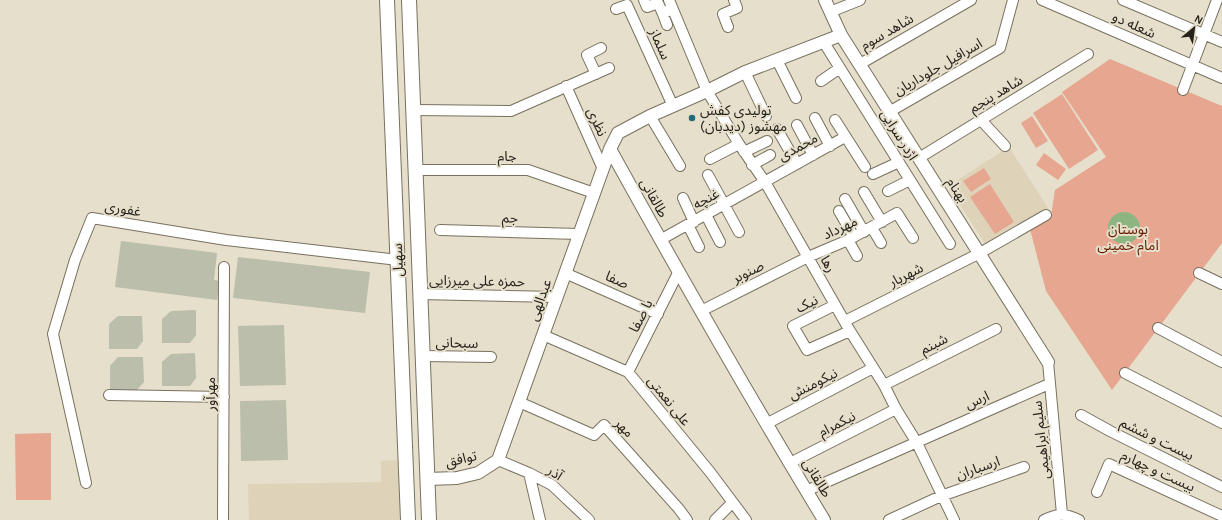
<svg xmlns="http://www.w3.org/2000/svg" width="1222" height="520" font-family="Karla,'Noto Sans Arabic',sans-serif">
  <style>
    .built { fill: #ded3b9 }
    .green { fill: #e6a690 }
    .water { fill: #8db582 }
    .building { fill: #bbbeaa }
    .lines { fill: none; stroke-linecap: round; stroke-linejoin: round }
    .minor-casing { stroke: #78715f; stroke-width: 12 }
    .tertiary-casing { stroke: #78715f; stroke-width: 14 }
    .secondary-casing { stroke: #78715f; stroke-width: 16 }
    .minor { stroke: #fff; stroke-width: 10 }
    .tertiary { stroke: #fff; stroke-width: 12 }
    .secondary { stroke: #fff; stroke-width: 14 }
    .poi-dot { fill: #236978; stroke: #e6dfcb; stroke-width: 1.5 }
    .labels { text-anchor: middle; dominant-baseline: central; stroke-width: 4; stroke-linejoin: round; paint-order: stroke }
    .street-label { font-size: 14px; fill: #25221b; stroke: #e6dfcb }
    .poi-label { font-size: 14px; fill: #25221b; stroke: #e6dfcb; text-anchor: start }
    .park-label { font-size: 14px; fill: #671c00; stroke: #e6dfcb }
  </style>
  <rect width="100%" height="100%" fill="#e6dfcb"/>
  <!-- built -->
  <path class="built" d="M1009,147L1049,210L994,248L986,245L948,186Z
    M402,460L403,520H249L248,484L381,482V461Z"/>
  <!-- green -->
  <path class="green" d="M1110,59L1222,106V243L1112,390L1046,291L1030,229L1051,216L1055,190L1106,157L1062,92Z
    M1062,94L1098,150L1069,169L1033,113Z
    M1032,116L1048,141L1036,148L1021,123Z
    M1044,153L1066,169L1058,180L1036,165Z
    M984,168L991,179L971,192L963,181Z
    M990,184L1014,222L995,234L970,197Z
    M51,433V500H16L15,434Z"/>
  <!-- water -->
  <path class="water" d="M1108 228a16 16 0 1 1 32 0a16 16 0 1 1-32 0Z"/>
  <!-- building -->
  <path class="building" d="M121,241L217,253L214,280L220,281L217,300L115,287Z
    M238,257L370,272L365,313L233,298Z
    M196,310V335L190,343H162V319L171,311Z
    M118,316H142L143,341L137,349H109V324Z
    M284,325L286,385L240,386L238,326Z
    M195,353L196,378L190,386H162V362L171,354Z
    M118,357H143L144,382L137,390H110V366Z
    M286,400L288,460L241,461L240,401Z"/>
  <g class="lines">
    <defs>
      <path id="minor" d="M644,0L647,7L658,3L663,14L672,8
        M669,0L707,91L739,144L765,182L850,331L884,385L896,409L917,443L954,520
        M1042,0L1222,78
        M1123,0L1222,42
        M616,9L627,5L673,106
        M830,12L860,0
        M663,14L667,25
        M728,27L723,14L737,8L734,0
        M823,41L950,244
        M777,60L796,98
        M860,64L971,0
        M745,72L766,116
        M596,74L587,55L601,48
        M821,81L840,68
        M566,86L603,169
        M1183,90L1217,0
        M414,110L511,111L609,68
        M889,112L1000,48L1013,0
        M650,116L680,166
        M815,118L830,146
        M835,120L865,167
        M981,120L1005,146
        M797,125L813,155
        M777,129L797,164
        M744,152L767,141
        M919,158L1088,54
        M710,159L739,144
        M752,165L770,155
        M416,170H528L594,193
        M873,174L899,162
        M708,175L739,232
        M888,191L910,180
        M864,192L882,222
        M683,198L694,222
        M845,199L864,232
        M839,211L854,237
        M706,215L720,242
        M688,225L699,247
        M872,228L881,243
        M440,230L579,234
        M660,240L845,137
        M848,240L857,256
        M565,273L658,314
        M1199,273L1222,284
        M420,294L557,297
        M835,305L793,326L807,350L850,331
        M701,311L808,257L848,240L897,213L913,238
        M845,321L980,253L1046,215
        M1158,328L1222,362
        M543,335L628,372L710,472L746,520
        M423,356L491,357
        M1048,362L1062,514
        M628,372L678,273
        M1125,373L1222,423
        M884,385L996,329
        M109,395L224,397
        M519,402L594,435L604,425L679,509L687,520
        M1081,415L1110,431L1222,487
        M766,424L873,368
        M498,460L529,473L552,485L589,520
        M790,463L896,409
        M529,473L540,520
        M86,483L53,334L75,260L92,218L226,240L398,260
        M806,491L1049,384
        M1097,492L1109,464L1222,516
        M223,520L224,267
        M715,520L732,503
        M889,520L941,496L1024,467
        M1044,520C1059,513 1064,513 1079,520"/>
      <path id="tertiary" d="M825,0L841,35L1048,362
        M610,149C679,274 750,398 824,520
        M427,479L457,478L478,473L498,460L610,149L618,133L650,116L707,91L745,72L841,35"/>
      <path id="secondary" d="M387,0L408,520
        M409,0L429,520"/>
    </defs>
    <!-- minor casing -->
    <use href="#minor" class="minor-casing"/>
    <!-- tertiary casing -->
    <use href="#tertiary" class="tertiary-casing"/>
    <!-- secondary casing -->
    <use href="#secondary" class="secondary-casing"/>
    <!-- minor -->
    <use href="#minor" class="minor"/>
    <!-- tertiary -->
    <use href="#tertiary" class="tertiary"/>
    <!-- secondary -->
    <use href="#secondary" class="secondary"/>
  </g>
  <!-- markers -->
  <circle class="poi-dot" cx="692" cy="118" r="4"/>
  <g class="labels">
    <!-- street labels -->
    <g class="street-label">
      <text transform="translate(1134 25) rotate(24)">شعله دو</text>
      <text transform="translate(887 32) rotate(-30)">شاهد سوم</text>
      <text transform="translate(660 44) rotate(66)">سلماز</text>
      <text transform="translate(938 67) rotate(-30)">اسرافیل جلوداریان</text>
      <text transform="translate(996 94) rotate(-31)">شاهد پنجم</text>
      <text transform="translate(597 122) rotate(66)">نظری</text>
      <text transform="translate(899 135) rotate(58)">اژدر سرایی</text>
      <text transform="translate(798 147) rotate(-29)">محمدی</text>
      <text x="507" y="156">جام</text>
      <text transform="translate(957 190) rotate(57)">بهنام</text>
      <text transform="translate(654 198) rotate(61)">طالقانی</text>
      <text transform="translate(706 199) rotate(-29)">غنچه</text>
      <text transform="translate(123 209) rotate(9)">غفوری</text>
      <text transform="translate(510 218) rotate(2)">جم</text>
      <text transform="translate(840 228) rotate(-25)">مهرداد</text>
      <text transform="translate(398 260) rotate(-92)">سهیل</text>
      <text transform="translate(828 264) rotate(61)">رها</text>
      <text transform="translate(748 272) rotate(-27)">صنوبر</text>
      <text transform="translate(906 275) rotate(-27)">شهریار</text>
      <text transform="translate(617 280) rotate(24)">صفا</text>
      <text transform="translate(477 281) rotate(1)">حمزه علی میرزایی</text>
      <text transform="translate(540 300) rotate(-70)">عبدالهی</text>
      <text transform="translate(807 304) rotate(-26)">نیک</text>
      <text transform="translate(641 316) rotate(-63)">با صفا</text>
      <text transform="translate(457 343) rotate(1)">سبحانی</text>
      <text transform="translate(934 344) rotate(-27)">شبنم</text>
      <text transform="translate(813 384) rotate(-27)">نیکومنش</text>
      <text transform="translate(210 394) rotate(-90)">مهرآور</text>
      <text transform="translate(977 400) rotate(-24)">ارس</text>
      <text transform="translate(669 401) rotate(51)">علی نعمتی</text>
      <text transform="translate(837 424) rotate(-27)">نیکمرام</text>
      <text transform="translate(624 428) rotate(45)">مهر</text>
      <text transform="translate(1157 439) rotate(26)">بیست و ششم</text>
      <text transform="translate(1041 440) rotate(-96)">سلیم ابراهیمی</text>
      <text transform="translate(461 459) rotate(-13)">توافق</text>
      <text transform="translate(978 468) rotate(-19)">ارسباران</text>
      <text transform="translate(1158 471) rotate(25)">بیست و چهارم</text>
      <text transform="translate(555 473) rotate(34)">آذر</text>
      <text transform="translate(817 478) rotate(59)">طالقانی</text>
    </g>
    <!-- poi labels -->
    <g class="poi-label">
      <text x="700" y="110">تولیدی کفش<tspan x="700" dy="16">مهشوز (دیدبان)</tspan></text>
    </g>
    <!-- park labels -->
    <g class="park-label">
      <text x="1128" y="229">بوستان<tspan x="1128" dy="16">امام خمینی</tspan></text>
    </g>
  </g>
  <!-- north arrow -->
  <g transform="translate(1194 28) rotate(29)" stroke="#e6dfcb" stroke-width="3" paint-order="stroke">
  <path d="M0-3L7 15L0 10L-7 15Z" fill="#25221b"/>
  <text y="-6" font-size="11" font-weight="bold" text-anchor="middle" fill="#25221b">N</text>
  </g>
</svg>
